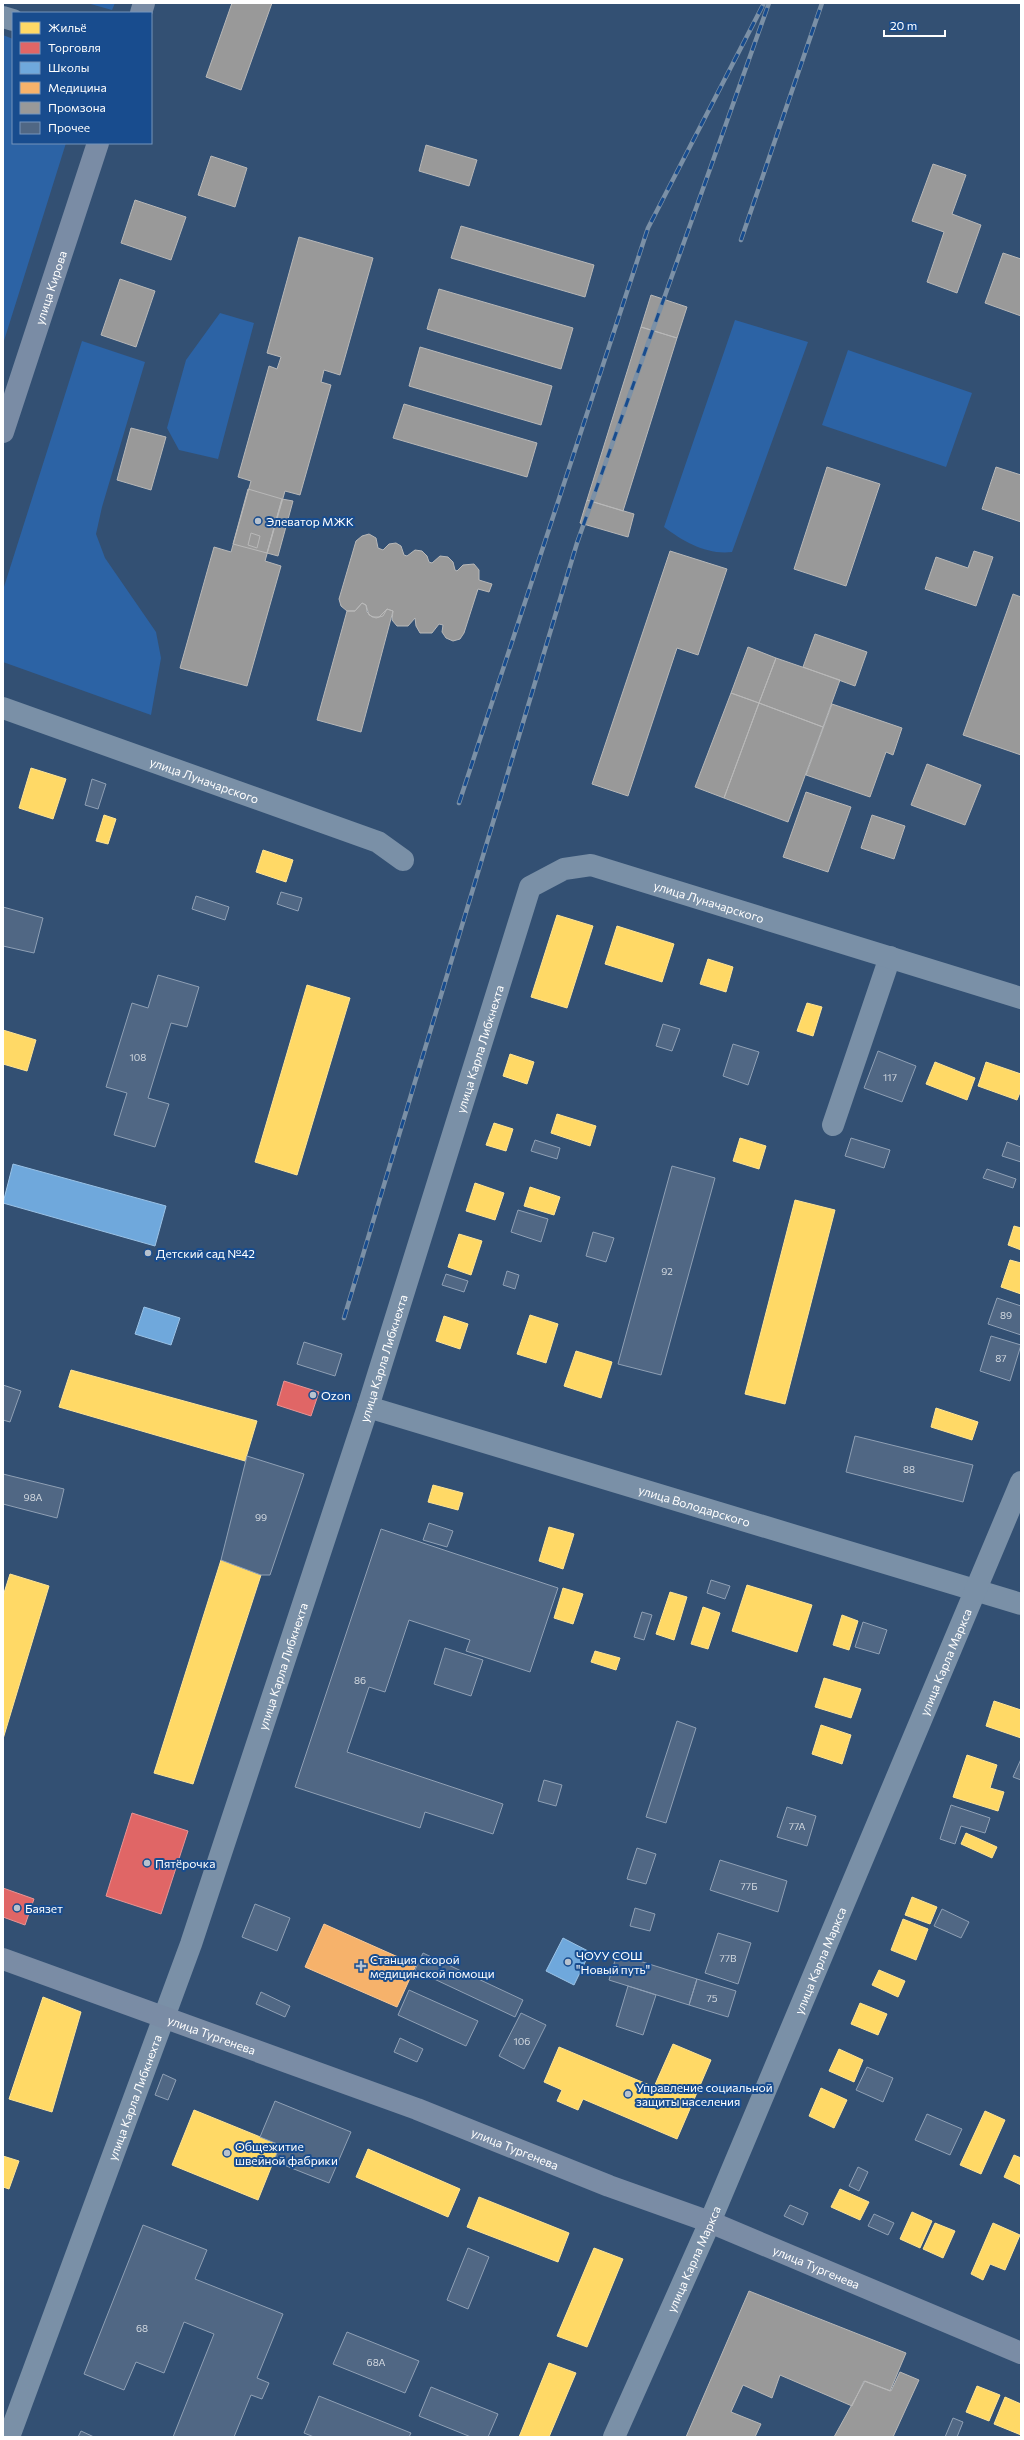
<svg xmlns="http://www.w3.org/2000/svg" width="1024" height="2440" font-family="Commissioner,sans-serif">
  <style>
    .green { fill: #2c63a5 }
    .homes { fill: #ffd966; stroke: #ffe494 }
    .shops { fill: #e06666; stroke: #e99494 }
    .schools { fill: #6fa8dc; stroke: #9ac2e6 }
    .health { fill: #f6b26b; stroke: #f9c997 }
    .industry { fill: #999; stroke: #b8b8b8 }
    .building { fill: #506784; stroke: #8fa0b5 }
    .lines { fill: none; stroke-linecap: round; stroke-linejoin: round }
    .minor { stroke: #7a90a7; stroke-width: 22 }
    .major { stroke: #7a8ca5; stroke-width: 22 }
    .rail-casing { stroke: #7b90a6; stroke-width: 4.5 }
    .rail { stroke: #184c8e; stroke-width: 3; stroke-dasharray: 9; stroke-linecap: butt }
    .poi-dot { fill: #b8c2ce; stroke: #184c8e; stroke-width: 1.5 }
    .labels { text-anchor: middle; dominant-baseline: central; stroke-width: 4; stroke-linejoin: round; paint-order: stroke }
    .number-label { font-size: 10px; fill: #d3d9e0 }
    .street-label { font-size: 12px; fill: #fff; stroke: #184c8e }
    .poi-label { font-size: 12px; fill: #fff; stroke: #184c8e; text-anchor: start }
  </style>
  <rect width="100%" height="100%" fill="#335073"/>
  <!-- green -->
  <path class="green" d="M87,3H115L112,10Z
    M3,35L13,39V143H66L3,344Z
    M220,313L254,323L218,459L179,450L167,428L186,360Z
    M735,320L808,342L732,552C707,555 684,542 664,527Z
    M82,341L145,362L102,507L96,534L105,558L156,632L161,658L151,715L3,662V590Z
    M848,350L972,393L946,467L822,425Z"/>
  <!-- homes -->
  <path class="homes" d="M31,768L66,779L53,819L19,808Z
    M104,815L116,819L108,844L96,841Z
    M263,850L293,860L286,882L256,872Z
    M557,915L593,926L567,1008L531,997Z
    M617,926L674,944L662,982L605,964Z
    M708,959L733,967L726,992L700,984Z
    M307,985L350,998L297,1175L255,1162Z
    M807,1003L822,1007L813,1036L797,1031Z
    M3,1030L36,1040L27,1071L3,1064Z
    M510,1054L534,1062L527,1084L503,1076Z
    M935,1062L975,1078L967,1100L926,1084Z
    M986,1062L1021,1074V1090L1017,1100L978,1086Z
    M557,1114L596,1126L590,1146L551,1133Z
    M494,1123L513,1129L506,1151L486,1145Z
    M740,1138L766,1146L759,1169L733,1161Z
    M475,1183L504,1193L495,1220L466,1211Z
    M530,1187L560,1197L554,1215L524,1206Z
    M795,1200L835,1210L785,1404L745,1394Z
    M1014,1226L1021,1228V1250L1008,1245Z
    M459,1234L482,1241L471,1275L448,1267Z
    M1010,1260L1021,1263V1294L1001,1287Z
    M530,1315L558,1324L546,1363L517,1354Z
    M444,1316L468,1324L460,1349L436,1341Z
    M576,1351L612,1362L601,1398L564,1386Z
    M71,1370L257,1421L245,1461L59,1407Z
    M936,1408L978,1422L972,1440L931,1427Z
    M433,1485L463,1493L458,1510L428,1502Z
    M549,1527L574,1534L563,1569L539,1561Z
    M221,1560L261,1575L193,1784L154,1773Z
    M10,1574L49,1586L3,1739V1596Z
    M747,1585L812,1605L797,1652L732,1631Z
    M563,1588L583,1594L573,1624L554,1618Z
    M670,1592L687,1597L674,1640L656,1634Z
    M703,1607L720,1613L708,1649L691,1644Z
    M842,1615L858,1621L849,1650L833,1645Z
    M595,1651L620,1658L616,1670L591,1662Z
    M824,1678L861,1689L851,1718L815,1707Z
    M994,1701L1021,1710V1738L986,1726Z
    M821,1725L851,1735L842,1764L812,1754Z
    M967,1755L997,1765L990,1788L1004,1792L998,1811L953,1797Z
    M966,1833L997,1847L992,1858L961,1844Z
    M912,1897L937,1907L930,1924L905,1915Z
    M903,1919L928,1929L916,1960L891,1950Z
    M879,1970L905,1981L898,1997L872,1985Z
    M43,1997L81,2012L52,2112L9,2099Z
    M860,2003L887,2014L878,2035L851,2024Z
    M673,2044L711,2060L677,2139L583,2099L578,2110L557,2101L562,2090L544,2082L559,2047L654,2087Z
    M839,2049L863,2060L854,2082L829,2071Z
    M821,2088L847,2100L834,2128L809,2116Z
    M194,2110L280,2145L258,2200L172,2165Z
    M985,2111L1005,2120L981,2174L960,2165Z
    M368,2149L460,2189L448,2217L356,2177Z
    M1014,2155L1021,2158V2185L1004,2177Z
    M3,2156L19,2161L9,2189L3,2187Z
    M840,2189L869,2202L860,2220L831,2207Z
    M479,2197L569,2233L558,2262L467,2227Z
    M912,2212L932,2221L920,2248L900,2239Z
    M935,2223L955,2231L943,2258L923,2249Z
    M993,2223L1020,2235L1005,2270L990,2264L983,2280L971,2274Z
    M594,2248L623,2259L587,2347L557,2336Z
    M549,2363L576,2373L549,2437H519Z
    M977,2386L1000,2395L989,2421L966,2412Z
    M1005,2397L1021,2404V2435L994,2424Z"/>
  <!-- shops -->
  <path class="shops" d="M284,1381L319,1392L311,1416L277,1405Z
    M132,1813L188,1831L161,1914L106,1896Z
    M3,1888L34,1899L25,1925L3,1917Z"/>
  <!-- schools -->
  <path class="schools" d="M13,1164L166,1206L155,1246L3,1203Z
    M144,1307L180,1318L171,1345L135,1334Z
    M563,1938L590,1952L574,1985L546,1971Z"/>
  <!-- health -->
  <path class="health" d="M324,1924L416,1965L397,2007L305,1967Z"/>
  <!-- industry -->
  <path class="industry" d="M232,3H272L241,90L206,77Z
    M426,145L477,160L469,186L419,171Z
    M211,156L247,168L235,207L198,195Z
    M933,164L966,175L952,214L981,225L957,293L927,282L944,232L912,221Z
    M135,200L186,217L171,260L121,243Z
    M461,226L594,265L585,297L451,258Z
    M299,237L373,258L340,375L324,370L321,382L331,385L300,495L285,491L265,561L281,566L247,686L180,668L214,547L231,552L251,481L238,477L269,366L277,369L281,357L267,353Z
    M1003,253L1021,259V316L985,303Z
    M120,279L155,291L136,347L101,335Z
    M439,289L573,328L561,369L427,329Z
    M651,295L687,307L677,338L641,327Z
    M641,327L677,338L623,511L587,500Z
    M420,347L552,386L541,425L409,386Z
    M404,404L537,443L527,477L393,438Z
    M131,428L166,437L151,490L117,480Z
    M827,467L880,484L846,586L794,569Z
    M996,467L1021,475V522L982,509Z
    M248,489L282,499L267,553L233,544Z
    M282,499L293,501L278,556L267,553Z
    M587,500L634,514L628,537L580,523Z
    M251,533L260,536L257,548L248,545Z
    M369,534L376,538L378,548L383,550L389,544L396,543L401,546L404,555L407,556L415,550L422,551L427,556L429,562L432,563L440,556L448,557L453,562L455,570L457,571L463,565L474,564L479,570V580L492,584L489,592L478,589L464,633L460,639L453,641L446,638L442,632L443,625L439,624L432,633H420L416,626L415,618L408,626H397L392,620L393,611L387,609L383,616L376,618L369,615L366,605L362,603L355,611H347L341,606L339,599L356,541L362,536Z
    M670,551L727,569L698,655L677,648L628,796L592,784Z
    M974,551L993,557L976,606L925,589L936,557L968,568Z
    M1013,594L1021,597V755L963,735Z
    M362,603L366,605L367,612L372,617H379L387,609L393,611L361,732L317,720L347,611H355Z
    M815,634L867,652L855,686L803,667Z
    M748,647L776,658L759,703L731,693Z
    M776,658L840,680L823,727L759,703Z
    M731,693L759,703L724,798L695,787Z
    M759,703L823,727L788,822L724,798Z
    M832,704L902,728L893,755L886,752L870,797L806,775Z
    M927,764L981,785L965,825L911,805Z
    M806,792L851,807L828,872L783,857Z
    M872,815L905,826L894,859L861,848Z
    M749,2291L906,2353L890,2391L864,2381L852,2406L780,2375L772,2398L743,2385L731,2412L761,2424L755,2437H686Z
    M900,2372L919,2380L893,2437H834L865,2381L891,2391Z"/>
  <!-- building -->
  <path class="building" d="M92,779L106,784L98,809L85,805Z
    M281,892L302,898L298,911L277,904Z
    M196,896L229,907L225,920L192,909Z
    M3,907L43,918L34,953L3,946Z
    M158,975L199,987L187,1027L171,1023L148,1098L169,1104L155,1147L114,1135L127,1093L106,1087L132,1003L148,1008Z
    M663,1024L680,1029L672,1051L656,1046Z
    M733,1044L759,1052L748,1085L723,1076Z
    M878,1051L916,1066L902,1102L864,1088Z
    M851,1138L890,1150L884,1168L845,1156Z
    M535,1140L560,1148L557,1159L531,1151Z
    M1007,1142L1021,1147V1162L1002,1156Z
    M672,1166L715,1178L661,1375L618,1364Z
    M987,1169L1016,1179L1013,1188L983,1178Z
    M518,1210L548,1219L541,1242L511,1232Z
    M593,1232L614,1238L606,1262L586,1256Z
    M507,1271L519,1275L515,1289L503,1285Z
    M446,1274L468,1281L464,1292L442,1285Z
    M997,1298L1021,1306V1335L988,1324Z
    M991,1336L1021,1345L1010,1381L980,1371Z
    M304,1342L342,1354L335,1376L297,1364Z
    M3,1385L21,1391L10,1422L3,1420Z
    M855,1436L973,1465L963,1502L846,1472Z
    M247,1456L304,1474L270,1575H261L221,1560Z
    M3,1474L64,1489L57,1518L3,1504Z
    M429,1523L453,1531L447,1547L423,1540Z
    M381,1529L558,1588L530,1672L466,1651L470,1640L409,1620L385,1692L369,1687L347,1752L503,1804L493,1834L425,1812L420,1828L295,1787Z
    M711,1580L730,1586L725,1599L707,1593Z
    M642,1612L652,1615L644,1640L634,1637Z
    M863,1622L887,1630L879,1654L855,1647Z
    M445,1648L483,1660L471,1696L434,1684Z
    M677,1721L696,1728L666,1823L646,1817Z
    M1021,1759V1780L1013,1777Z
    M544,1780L562,1785L556,1806L538,1801Z
    M951,1805L990,1818L985,1833L961,1826L955,1844L940,1839Z
    M787,1807L816,1816L807,1846L777,1837Z
    M637,1848L656,1854L646,1884L627,1879Z
    M720,1860L787,1881L778,1912L710,1890Z
    M255,1904L290,1918L277,1951L242,1937Z
    M635,1908L655,1914L650,1931L630,1926Z
    M942,1909L969,1922L961,1938L934,1926Z
    M718,1933L751,1943L738,1984L705,1973Z
    M423,1953L523,2000L515,2017L415,1970Z
    M617,1954L697,1979L689,2005L609,1980Z
    M697,1979L736,1991L728,2017L689,2005Z
    M628,1986L656,1995L643,2035L616,2026Z
    M409,1990L478,2021L466,2046L398,2015Z
    M261,1992L290,2006L285,2017L256,2004Z
    M521,2013L546,2025L524,2069L499,2056Z
    M400,2038L423,2049L417,2062L394,2052Z
    M867,2067L893,2078L883,2102L856,2090Z
    M163,2074L176,2080L168,2100L155,2095Z
    M275,2101L351,2132L329,2183L274,2161L280,2145L260,2137Z
    M927,2114L962,2129L950,2155L915,2140Z
    M858,2167L868,2172L859,2191L849,2186Z
    M790,2205L808,2213L803,2225L784,2216Z
    M874,2214L894,2223L888,2235L868,2226Z
    M143,2225L207,2250L195,2279L283,2314L257,2378L269,2383L262,2399L251,2395L234,2437H173L214,2334L184,2322L164,2373L136,2362L124,2390L84,2374Z
    M468,2248L489,2257L468,2309L447,2300Z
    M347,2332L419,2361L405,2393L333,2364Z
    M431,2387L498,2414L488,2437H471L419,2416Z
    M319,2396L411,2433L409,2437H314L304,2433Z
    M953,2418L963,2422L957,2437H945Z
    M81,2431L94,2437H78Z"/>
  <g class="lines">
    <!-- minor -->
    <g class="minor">
      <path d="M3,17L13,20"/>
      <path id="s1" d="M3,708L378,842L403,860"/>
      <path d="M833,1125L890,957"/>
      <path id="s2" d="M368,1407L1021,1604"/>
      <path id="s3" d="M9,2437L191,1944L368,1407L530,887L564,869L591,865L1021,998"/>
      <path id="s4" d="M614,2437L710,2222L1021,1482"/>
    </g>
    <!-- major -->
    <g class="major">
      <path d="M141,13L144,3"/>
      <path id="s5" d="M3,432L98,143"/>
      <path id="s6" d="M3,1959L417,2109L609,2186L710,2222L1021,2353"/>
    </g>
    <defs>
      <path id="rail" d="M741,240L822,3
        M459,803L648,228L764,3
        M344,1318L577,543L769,3"/>
    </defs>
    <!-- rail casing -->
    <use href="#rail" class="rail-casing"/>
    <!-- rail -->
    <use href="#rail" class="rail"/>
  </g>
  <!-- markers -->
  <g class="poi-dot">
    <circle cx="258" cy="521" r="4"/>
    <circle cx="148" cy="1253" r="4"/>
    <circle cx="313" cy="1395" r="4"/>
    <circle cx="147" cy="1863" r="4"/>
    <circle cx="17" cy="1908" r="4"/>
    <circle cx="568" cy="1962" r="4"/>
    <path d="M359 1960h4v4h4v4h-4v4h-4v-4h-4v-4h4z"/>
    <circle cx="628" cy="2094" r="4"/>
    <circle cx="227" cy="2153" r="4"/>
  </g>
  <g class="labels">
    <!-- number labels -->
    <g class="number-label">
      <text x="138" y="1057">108</text>
      <text x="890" y="1077">117</text>
      <text x="667" y="1271">92</text>
      <text x="1006" y="1315">89</text>
      <text x="1001" y="1358">87</text>
      <text x="909" y="1469">88</text>
      <text x="33" y="1497">98А</text>
      <text x="261" y="1517">99</text>
      <text x="360" y="1680">86</text>
      <text x="797" y="1826">77А</text>
      <text x="749" y="1886">77Б</text>
      <text x="728" y="1958">77В</text>
      <text x="712" y="1998">75</text>
      <text x="522" y="2041">106</text>
      <text x="142" y="2328">68</text>
      <text x="376" y="2362">68А</text>
    </g>
    <!-- street labels -->
    <g class="street-label">
      <text stroke="none"><textPath href="#s5" startOffset="152">улица Кирова</textPath></text>
      <text stroke="none"><textPath href="#s1" startOffset="214">улица Луначарского</textPath></text>
      <text stroke="none"><textPath href="#s3" startOffset="1825">улица Луначарского</textPath></text>
      <text stroke="none"><textPath href="#s3" startOffset="1466">улица Карла Либкнехта</textPath></text>
      <text stroke="none"><textPath href="#s3" startOffset="1142">улица Карла Либкнехта</textPath></text>
      <text stroke="none"><textPath href="#s2" startOffset="341">улица Володарского</textPath></text>
      <text stroke="none"><textPath href="#s4" startOffset="843">улица Карла Маркса</textPath></text>
      <text stroke="none"><textPath href="#s3" startOffset="818">улица Карла Либкнехта</textPath></text>
      <text stroke="none"><textPath href="#s4" startOffset="519">улица Карла Маркса</textPath></text>
      <text stroke="none"><textPath href="#s6" startOffset="222">улица Тургенева</textPath></text>
      <text stroke="none"><textPath href="#s3" startOffset="362">улица Карла Либкнехта</textPath></text>
      <text stroke="none"><textPath href="#s6" startOffset="546">улица Тургенева</textPath></text>
      <text stroke="none"><textPath href="#s4" startOffset="195">улица Карла Маркса</textPath></text>
      <text stroke="none"><textPath href="#s6" startOffset="870">улица Тургенева</textPath></text>
    </g>
    <!-- poi labels -->
    <g class="poi-label">
      <text x="266" y="521">Элеватор МЖК</text>
      <text x="156" y="1253">Детский сад №42</text>
      <text x="321" y="1395">Ozon</text>
      <text x="155" y="1863">Пятёрочка</text>
      <text x="25" y="1908">Баязет</text>
      <text x="576" y="1955">ЧОУУ СОШ<tspan x="576" dy="14">"Новый путь"</tspan></text>
      <text x="370" y="1959">Станция скорой<tspan x="370" dy="14">медицинской помощи</tspan></text>
      <text x="636" y="2087">Управление социальной<tspan x="636" dy="14">защиты населения</tspan></text>
      <text x="235" y="2146">Общежитие<tspan x="235" dy="14">швейной фабрики</tspan></text>
    </g>
  </g>
  <!-- border -->
  <rect width="1024" height="2440" fill="none" stroke="#ffffff" stroke-width="8"/>
  <!-- legend -->
  <rect x="12" y="12" width="140" height="132" fill="#184c8e" stroke="#7494bb"/>
  <rect x="20" y="22" width="20" height="12" fill="#ffd966" stroke="#7494bb"/>
  <text x="48" y="32" font-size="12" fill="#ffffff">Жильё</text>
  <rect x="20" y="42" width="20" height="12" fill="#e06666" stroke="#7494bb"/>
  <text x="48" y="52" font-size="12" fill="#ffffff">Торговля</text>
  <rect x="20" y="62" width="20" height="12" fill="#6fa8dc" stroke="#7494bb"/>
  <text x="48" y="72" font-size="12" fill="#ffffff">Школы</text>
  <rect x="20" y="82" width="20" height="12" fill="#f6b26b" stroke="#7494bb"/>
  <text x="48" y="92" font-size="12" fill="#ffffff">Медицина</text>
  <rect x="20" y="102" width="20" height="12" fill="#999999" stroke="#7494bb"/>
  <text x="48" y="112" font-size="12" fill="#ffffff">Промзона</text>
  <rect x="20" y="122" width="20" height="12" fill="#506784" stroke="#7494bb"/>
  <text x="48" y="132" font-size="12" fill="#ffffff">Прочее</text>
  <!-- scale -->
  <path d="M884 30v6h61v-6" fill="none" stroke="#ffffff" stroke-width="2"/>
  <text x="890" y="30" font-size="12" fill="#ffffff" stroke="#184c8e" stroke-width="3" paint-order="stroke">20 m</text>
</svg>
